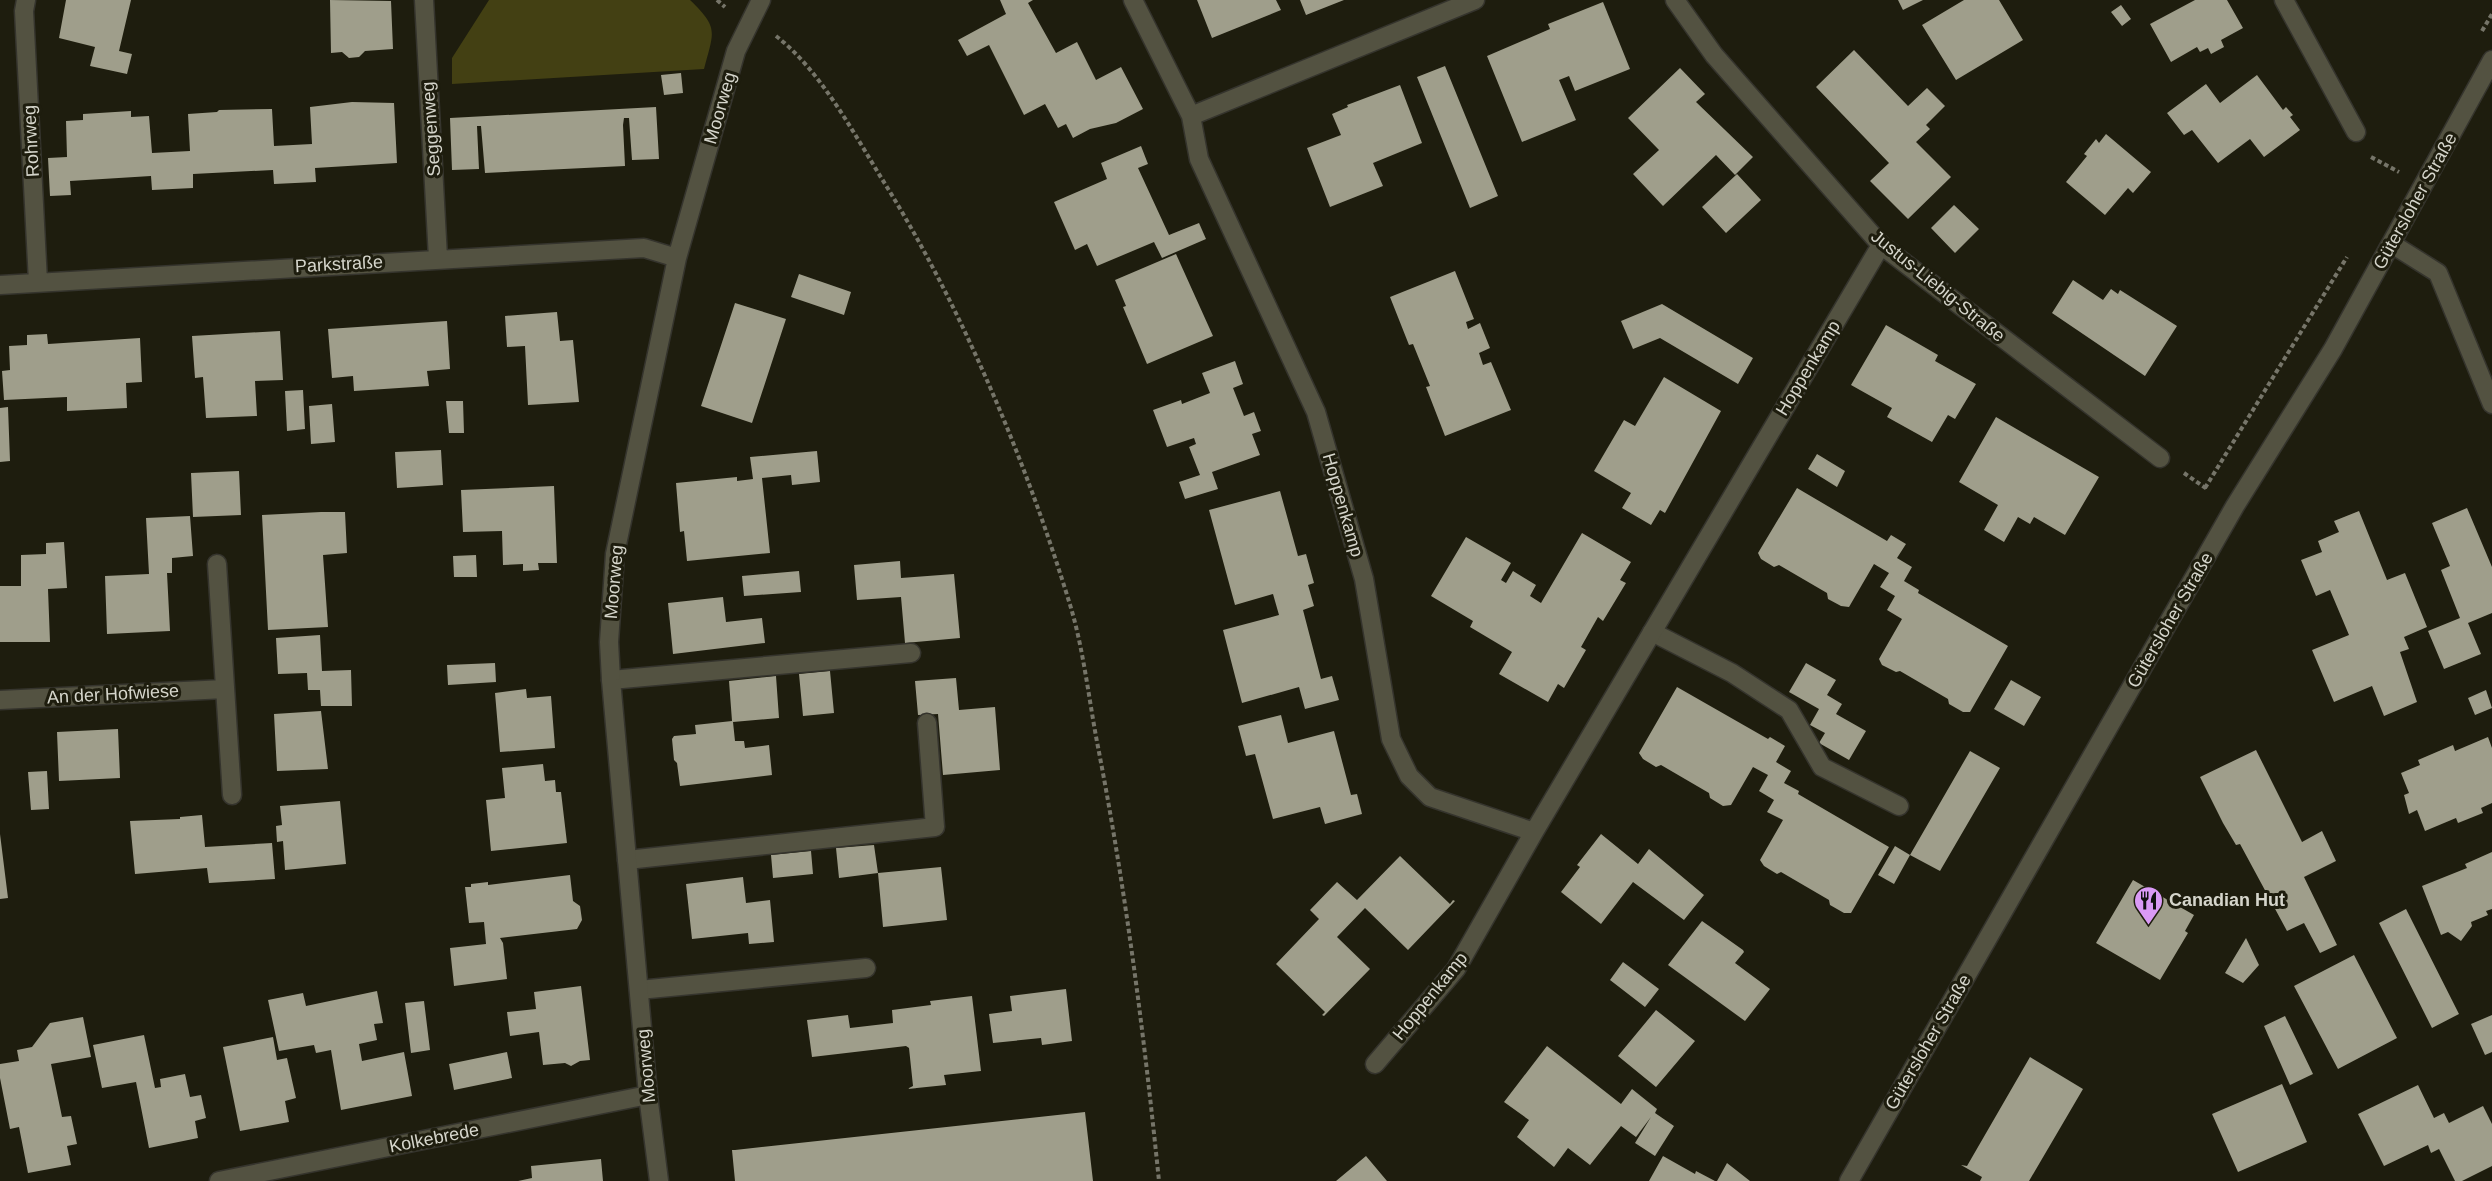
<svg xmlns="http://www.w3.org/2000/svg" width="2492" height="1181" font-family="Arial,sans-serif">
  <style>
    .green { fill: #434013 }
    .building { fill: #9f9e8b }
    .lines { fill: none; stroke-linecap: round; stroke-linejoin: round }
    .service-casing { stroke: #35342d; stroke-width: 21 }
    .minor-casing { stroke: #35342d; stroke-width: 21 }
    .secondary-casing { stroke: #35342d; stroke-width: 21 }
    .path { stroke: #767569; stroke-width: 4; stroke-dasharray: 4.5 3; stroke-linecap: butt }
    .service { stroke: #535241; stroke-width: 18 }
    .minor { stroke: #535241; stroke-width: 18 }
    .secondary { stroke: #535241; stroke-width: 18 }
    .labels { text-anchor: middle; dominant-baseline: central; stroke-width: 6; stroke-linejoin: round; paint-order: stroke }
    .street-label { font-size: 18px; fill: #d5d5cb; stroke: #1e1d0e }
    .poi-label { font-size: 18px; font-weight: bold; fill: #d5d5cb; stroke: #1e1d0e; text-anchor: start }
  </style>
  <rect width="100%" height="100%" fill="#1e1d0e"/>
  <!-- green -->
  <path class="green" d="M489,0H690C719,28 714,31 704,69L452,84V58Z"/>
  <!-- building -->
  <path class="building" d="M66,0H131L119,51L132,54L127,74L90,66L95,47L59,38Z
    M330,0L391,1L393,49L365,51L359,57L349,58L342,52L331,53Z
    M1000,0H1033L1028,3L1056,53L1077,42L1096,80L1121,67L1143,109L1116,123L1090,129L1073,138L1066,124L1058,128L1045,104L1024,115L989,45L967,56L958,40L1006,14Z
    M1197,0H1276L1281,10L1212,38Z
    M1300,0H1344L1306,15Z
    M1898,0H1923L1903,10Z
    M1964,0H1999L2023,40L1956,80L1922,25Z
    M2195,0H2227L2243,28L2221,40L2224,47L2211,54L2208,48L2200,52L2197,47L2171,62L2150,24Z
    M1603,2L1630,69L1575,91L1569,76L1559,80L1576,120L1522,142L1487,56L1550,29L1548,24Z
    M2121,5L2131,19L2122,26L2111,12Z
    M1854,50L1908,106L1927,88L1945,106L1926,125L1930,129L1916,142L1951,177L1908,219L1870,181L1889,163L1816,87Z
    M1445,66L1498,196L1470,208L1417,77Z
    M1680,68L1705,94L1696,102L1753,157L1735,175L1716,155L1663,206L1633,174L1659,150L1628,118Z
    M681,73L683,93L664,95L661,75Z
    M2257,75L2283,110L2286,107L2293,115L2290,117L2300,130L2264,157L2250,139L2218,163L2192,130L2184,135L2167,113L2206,84L2220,103Z
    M1400,85L1422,143L1373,163L1383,186L1330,207L1307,148L1341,135L1332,114L1348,107L1347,105Z
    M352,102L394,103L397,163L315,168L316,182L274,184L273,170L193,174V188L152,190L151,176L70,181L71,195L50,196L48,158L67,157L66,121L83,120V114L131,111V117L149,116L152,153L190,151L188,114L217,112L219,110L272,109L274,146L312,144L310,107Z
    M656,107L659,159L632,160L629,118H624L623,125L625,166L485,173L481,126H477L479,169L452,170L450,118Z
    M2106,134L2151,172L2133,193L2128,188L2105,215L2066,182L2087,156L2084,154L2096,139L2099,143Z
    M1141,146L1148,164L1138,168L1169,235L1199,223L1206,239L1162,258L1154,242L1097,266L1087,244L1075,250L1054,202L1107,179L1101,163Z
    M1737,174L1761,200L1726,233L1702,207Z
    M1954,205L1979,229L1955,253L1931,228Z
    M1176,254L1213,336L1147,364L1123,307L1126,306L1115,280Z
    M1455,271L1474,319L1466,322L1468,329L1480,323L1490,348L1479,353L1483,365L1491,362L1511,410L1445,436L1426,387L1430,386L1413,344L1409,345L1390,297Z
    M799,274L851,292L844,315L791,297Z
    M2073,280L2103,300L2111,289L2118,294L2120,290L2177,326L2145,376L2052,313Z
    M735,303L786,319L752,423L701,406Z
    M1662,304L1753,358L1738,384L1660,338L1633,349L1621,321Z
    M557,312L560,341L573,340L579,402L528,405L525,346L507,347L505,316Z
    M447,321L450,369L427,371L429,386L354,391L353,376L332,378L328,329Z
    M1886,325L1938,355L1935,361L1976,384L1955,419L1948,415L1932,442L1887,417L1892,408L1851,385Z
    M280,331L283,380L255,381L257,416L206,418L203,377L195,378L192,336Z
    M47,334L48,344L140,338L142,382L126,383L127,408L67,411V397L4,400L2,371L10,370L9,346L27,345V335Z
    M1235,361L1243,384L1233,388L1244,416L1254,412L1261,431L1252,434L1260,455L1212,472L1218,489L1185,499L1179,482L1200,475L1189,447L1196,444L1194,438L1167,447L1153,410L1181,400L1182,404L1210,393L1202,373Z
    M1664,377L1721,411L1665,513L1660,510L1651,525L1622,508L1631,493L1594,471L1624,420L1635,426Z
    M303,390L305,429L287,431L285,391Z
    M446,401H463L464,433H449Z
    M332,404L335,442L311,444L309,406Z
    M8,407L10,461L0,462V408Z
    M1996,417L2099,477L2065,535L2034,517L2030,524L2018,517L2004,542L1984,530L1998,505L1959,482Z
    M441,450L443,485L397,488L395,452Z
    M817,451L820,482L792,485L791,475L762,478L770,553L687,561L684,531L680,532L676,483L737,477V481L753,479L750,457Z
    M1817,454L1845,471L1837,487L1808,469Z
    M239,471L241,515L193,517L191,473Z
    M554,486L557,563H538L539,570L523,571V564L503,565L502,531L463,532L461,490Z
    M1797,488L1887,541L1891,535L1906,544L1897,558L1912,567L1904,581L1919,590L1918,593L2008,646L1970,712H1963L1949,704L1948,699L1900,671L1896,672L1882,665L1879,659L1902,619L1887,610L1895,596L1880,587L1889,573L1874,564L1849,607L1841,606L1828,599L1827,593L1779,565L1774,567L1761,559L1758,553Z
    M1280,491L1298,556L1306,554L1314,583L1308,585L1314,606L1303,610L1321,679L1332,676L1339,700L1305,709L1299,687L1242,703L1223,630L1279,615L1273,594L1235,605L1209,510Z
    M2467,508L2492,567V613L2468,623L2481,654L2444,669L2428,631L2460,618L2441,570L2450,566L2432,523Z
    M2359,511L2387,580L2405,573L2427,627L2404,637L2409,649L2400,652L2417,702L2384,716L2372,686L2334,702L2312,650L2349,635L2330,590L2316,596L2301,560L2322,552L2318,541L2339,532L2334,521Z
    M321,512H345L347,553L323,555L328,627L268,630L262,515Z
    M190,516L193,556L172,558V573H167L170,631L107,634L105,576L149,574L146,518Z
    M1582,533L1631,562L1620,580L1626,583L1603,621L1598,617L1581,647L1586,650L1564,688L1558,684L1548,702L1499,674L1512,652L1470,627L1473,621L1431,596L1466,537L1511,563L1501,580L1506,583L1513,571L1536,585L1530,596L1541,603Z
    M64,542L67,588L48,589L50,642H0V586H21V555L46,554V543Z
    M476,555L477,577H454L453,556Z
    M900,561L901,578L954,574L960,638L905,643L901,597L857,600L854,565Z
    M799,571L801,592L744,596L742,576Z
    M723,597L726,622L762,618L765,643L673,654L668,603Z
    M320,635L322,671L351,670L352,706H321L320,690H308L307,673L278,674L276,638Z
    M495,663L496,682L448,685L447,665Z
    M1806,663L1836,680L1827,695L1842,704L1836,714L1866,731L1849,760L1819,743L1825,733L1810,725L1819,709L1789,692Z
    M830,671L834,713L803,716L799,674Z
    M776,676L779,718L733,722L735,741H744L745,748L769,745L772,775L680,786L677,763L674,760L672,739L674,736L696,734L695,725L732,721L729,681Z
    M956,678L959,710L995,707L1000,770L943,775L938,714L918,715L915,681Z
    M2011,680L2041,697L2024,726L1994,709Z
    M1677,687L1768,739L1770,737L1785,746L1776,762L1791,771L1784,783L1799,791L1798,794L1889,847L1851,913H1844L1830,905L1829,900L1781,872L1777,874L1764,866L1760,860L1783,820L1767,812L1774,800L1759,791L1768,775L1753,767L1731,805L1723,806L1710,798L1709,793L1661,765L1656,767L1643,759L1639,753Z
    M526,689L527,698L551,696L555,748L500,752L495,693Z
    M2486,690L2492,708L2475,715L2468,698Z
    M321,711L328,769L277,771L274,714Z
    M1281,715L1288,743L1334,731L1351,795L1357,794L1362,814L1325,824L1320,807L1273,819L1255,754L1246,756L1238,726Z
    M118,729L120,778L59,781L57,732Z
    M2488,737L2492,748V803L2481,808L2483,813L2458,823L2456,818L2425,831L2417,810L2409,814L2404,795L2409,793L2401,773L2420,765L2418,760L2453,745L2455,751Z
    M2256,750L2302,842L2322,831L2336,861L2304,877L2337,945L2320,953L2304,923L2287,931L2240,844L2236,845L2223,823L2200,777Z
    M1970,751L2000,768L1940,871L1910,855Z
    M543,764L545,781L555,780L556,792H561L567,843L491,851L486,800L505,798L502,768Z
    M47,771L49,809L31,810L28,772Z
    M340,801L346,864L285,870L283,841L277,842L276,826L282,825L280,806Z
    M202,815L205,847L272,843L275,879L209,883L207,868L135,874L130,821L180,819V817Z
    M0,834L8,898L0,899Z
    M1601,834L1638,864L1649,849L1704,895L1684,920L1633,882L1601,924L1561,892L1580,867L1577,865Z
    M874,845L878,873L839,878L836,848Z
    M1895,846L1910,855L1894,884L1878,875Z
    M811,851L813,874L773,878L771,855Z
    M2492,852V909L2486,911L2488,915L2471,922L2472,926L2461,941L2448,932L2441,935L2422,886L2467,868L2465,864Z
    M1400,856L1450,904L1453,900L1455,901L1408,950L1365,908L1337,937L1370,969L1324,1016L1322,1015L1325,1012L1276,964L1319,919L1310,910L1337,882L1357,900Z
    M941,867L947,920L883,927L878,873Z
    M570,875L573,901L580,906L582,920L577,929L500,938L503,943L507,979L454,986L450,948L486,944L484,922L469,923L465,887H471V884L488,882V885Z
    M743,877L746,903L770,900L774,942L749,944L748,933L692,939L686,884Z
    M2133,880L2194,915L2185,931L2188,933L2160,980L2096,943Z
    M2406,909L2459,1014L2432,1028L2379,923Z
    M1702,921L1743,950L1744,952L1735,963L1770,989L1745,1021L1668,965Z
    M2246,938L2259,965L2243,983L2225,973Z
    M2354,955L2397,1038L2338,1069L2294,986Z
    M1623,962L1659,989L1645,1007L1610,980Z
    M581,986L590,1060L580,1061L571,1066L565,1063L543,1065L539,1032L510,1036L507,1012L536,1009L534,992Z
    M1066,989L1072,1041L1042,1045L1041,1038L993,1043L989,1014L1012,1011L1010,996Z
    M377,991L383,1023L374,1024L377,1040L359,1044L362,1061L404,1052L412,1096L341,1110L331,1050L316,1053L314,1045L279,1051L268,1000L303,993L306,1006Z
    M972,996L981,1071L944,1075L946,1085L907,1089L913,1086L909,1048L906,1046L812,1057L807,1020L848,1015L850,1028L893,1023L892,1010L931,1005L930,1001Z
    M424,1001L430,1050L411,1053L405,1003Z
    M1656,1010L1695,1041L1656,1087L1618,1056Z
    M2492,1015V1052L2485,1055L2471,1024Z
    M2285,1016L2313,1074L2290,1085L2264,1026Z
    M83,1017L91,1057L51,1064L62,1117L71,1116L77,1144L67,1146L71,1165L28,1173L19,1127L10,1129L0,1078V1064L19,1061L17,1050L32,1047L50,1023Z
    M144,1035L155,1088L161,1087L160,1079L185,1074L190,1097L201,1095L206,1118L195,1121L198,1138L149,1148L136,1082L102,1088L93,1045Z
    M273,1037L277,1060L287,1058L296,1098L285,1101L289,1122L240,1131L223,1047Z
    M1547,1046L1621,1104L1632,1089L1657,1109L1655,1113L1674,1126L1655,1156L1635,1143L1651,1117L1636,1137L1621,1126L1590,1165L1568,1148L1554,1167L1517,1137L1529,1120L1504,1102Z
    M507,1052L512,1078L454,1090L449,1064Z
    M2030,1057L2083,1089L2029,1181H1980L1982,1177L1961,1165L1967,1166Z
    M2282,1084L2307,1142L2238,1172L2212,1114Z
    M2418,1085L2434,1118L2444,1113L2449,1123L2483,1106L2492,1124V1166L2462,1181H2455L2439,1149L2431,1153L2428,1145L2384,1166L2358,1114Z
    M1085,1112L1093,1181H735L732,1150H735Z
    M1366,1156L1387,1181H1336Z
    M1663,1156L1695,1174L1696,1171L1715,1181H1649Z
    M601,1159L603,1181H518L532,1178L531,1166Z
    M1727,1163L1750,1181H1717Z"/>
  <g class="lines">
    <defs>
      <path id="service" d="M1652,632L1732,673L1789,710L1822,767L1899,806
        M611,680L911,653
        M627,860L935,827L927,723
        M639,990L866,968"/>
      <path id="minor" d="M26,0L24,11L38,282
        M424,0L438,258
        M1133,0L1191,116L1199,159L1316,412L1364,579L1391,739L1409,776L1430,797L1534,832
        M1675,0L1714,55L1881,245L2160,458
        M2284,0L2356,132
        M1191,116L1475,0
        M2392,244L2438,273L2492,404
        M0,285L644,248L677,258
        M217,564L232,795
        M0,700L225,689
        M1375,1064L1456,969L1534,832L1881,245
        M219,1181L648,1095
        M659,1181L648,1095L611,680L609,642L615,554L677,258L736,51L761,0"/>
      <path id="secondary" d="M1849,1181L2235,506L2333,349L2492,60"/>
    </defs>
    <!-- service casing -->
    <use href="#service" class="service-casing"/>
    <!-- minor casing -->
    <use href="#minor" class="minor-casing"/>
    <!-- secondary casing -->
    <use href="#secondary" class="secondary-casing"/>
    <!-- path -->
    <path class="path" d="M717,0L725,7
      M2482,31L2492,14
      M776,36C820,70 853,132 882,179C962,307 1027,463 1071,608C1084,652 1089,701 1098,747C1126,891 1144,1035 1159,1181
      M2371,157L2399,172
      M2184,473L2207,489
      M2205,488L2347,257"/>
    <!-- service -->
    <use href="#service" class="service"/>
    <!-- minor -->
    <use href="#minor" class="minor"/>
    <!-- secondary -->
    <use href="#secondary" class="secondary"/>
  </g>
  <!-- icons -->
  <defs>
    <symbol id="restaurant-pin" viewBox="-11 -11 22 30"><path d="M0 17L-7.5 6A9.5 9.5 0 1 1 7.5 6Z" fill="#da9af6" stroke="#1e1d0e"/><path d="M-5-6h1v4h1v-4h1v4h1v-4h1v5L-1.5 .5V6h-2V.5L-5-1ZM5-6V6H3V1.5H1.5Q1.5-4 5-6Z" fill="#111"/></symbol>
  </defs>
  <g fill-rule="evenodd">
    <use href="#restaurant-pin" x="2132" y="884" width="33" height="45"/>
  </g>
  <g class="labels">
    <!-- street labels -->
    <g class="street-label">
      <text transform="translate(720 108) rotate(-74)">Moorweg</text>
      <text transform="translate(431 129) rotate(-94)">Seggenweg</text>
      <text transform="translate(31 141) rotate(-93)">Rohrweg</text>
      <text transform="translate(2415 201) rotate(-61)">Gütersloher Straße</text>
      <text transform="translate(339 264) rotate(-3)">Parkstraße</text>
      <text transform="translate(1938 286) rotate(39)">Justus-Liebig-Straße</text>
      <text transform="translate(1808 368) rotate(-59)">Hoppenkamp</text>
      <text transform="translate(1343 505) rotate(74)">Hoppenkamp</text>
      <text transform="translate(614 582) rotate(-85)">Moorweg</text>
      <text transform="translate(2170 620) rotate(-60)">Gütersloher Straße</text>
      <text transform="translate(113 694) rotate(-3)">An der Hofwiese</text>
      <text transform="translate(1430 996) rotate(-51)">Hoppenkamp</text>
      <text transform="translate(1928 1042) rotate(-60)">Gütersloher Straße</text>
      <text transform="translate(646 1066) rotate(-95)">Moorweg</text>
      <text transform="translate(434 1138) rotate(-11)">Kolkebrede</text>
    </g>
    <!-- poi labels -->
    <g class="poi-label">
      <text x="2169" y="900">Canadian Hut</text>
    </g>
  </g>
</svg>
